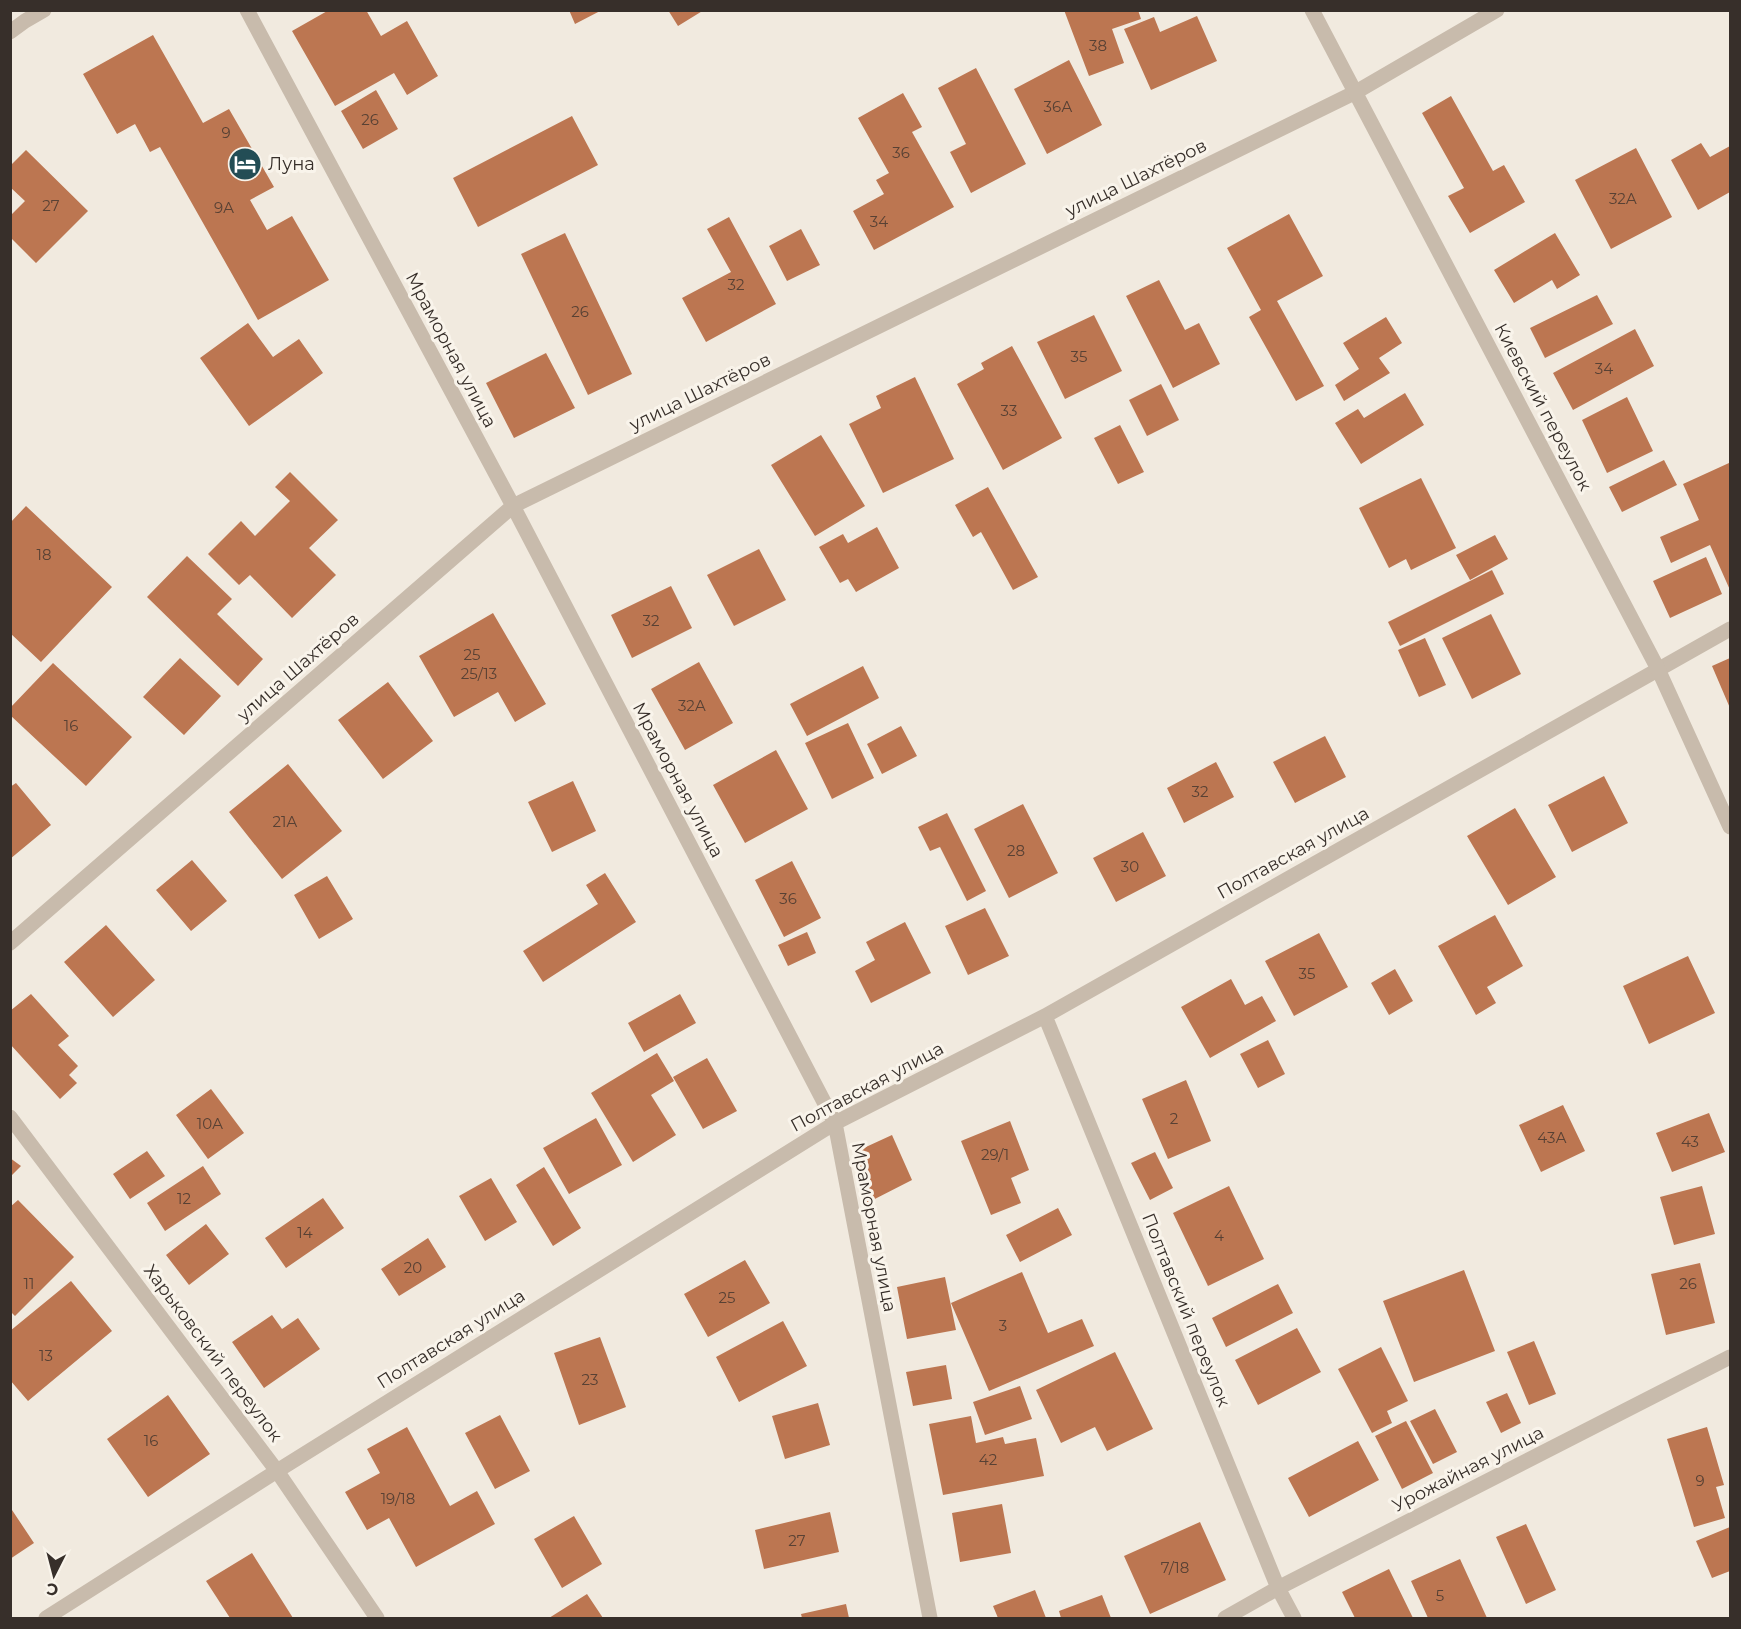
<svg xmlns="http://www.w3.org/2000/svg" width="1741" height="1629" font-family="Montserrat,sans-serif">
	<rect width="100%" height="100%" fill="#f1eadf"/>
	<path fill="#bc7651" d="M 329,10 L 366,10 L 381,36 L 407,21 L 438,76 L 407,95 L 394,73 L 335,106 L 292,31 Z
		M 569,10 L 602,10 L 575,24 Z
		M 668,10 L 704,10 L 678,26 Z
		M 1064,10 L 1138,10 L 1141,19 L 1112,29 L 1124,63 L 1089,76 Z
		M 1197,16 L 1217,61 L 1151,90 L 1124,29 L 1154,17 L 1160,32 Z
		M 153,35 L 203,123 L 229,109 L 274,187 L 250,200 L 267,230 L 292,216 L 329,280 L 258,320 L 160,147 L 150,152 L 135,124 L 117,134 L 83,74 Z
		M 1069,60 L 1102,125 L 1047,154 L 1014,89 Z
		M 976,68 L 1026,164 L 971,193 L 950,152 L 966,144 L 938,88 Z
		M 376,90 L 398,129 L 363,149 L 341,111 Z
		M 903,93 L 922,127 L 912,132 L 954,207 L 874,250 L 853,211 L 884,194 L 876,180 L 889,173 L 858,118 Z
		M 1451,96 L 1493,171 L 1504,165 L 1525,202 L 1470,233 L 1448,196 L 1464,188 L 1422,113 Z
		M 572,116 L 598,165 L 478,227 L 453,178 Z
		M 1701,143 L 1710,157 L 1730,146 L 1730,192 L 1698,210 L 1671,160 Z
		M 1636,148 L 1672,217 L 1611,249 L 1575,180 Z
		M 26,150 L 88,211 L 36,263 L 10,237 L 10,216 L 25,201 L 10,187 L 10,166 Z
		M 1289,214 L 1323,276 L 1277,301 L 1324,386 L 1296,401 L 1249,317 L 1261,310 L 1227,248 Z
		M 729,217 L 776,304 L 706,342 L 682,298 L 731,272 L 707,229 Z
		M 801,229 L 820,265 L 787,281 L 769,246 Z
		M 565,233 L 632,374 L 588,395 L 521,254 Z
		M 1555,233 L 1580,275 L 1557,289 L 1552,280 L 1514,303 L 1494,270 Z
		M 1159,280 L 1185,330 L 1199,323 L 1220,364 L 1173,388 L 1126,296 Z
		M 1597,295 L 1613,324 L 1545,358 L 1530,328 Z
		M 1094,315 L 1122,371 L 1065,399 L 1037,342 Z
		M 1386,317 L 1402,343 L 1379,358 L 1390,373 L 1344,401 L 1335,385 L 1359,369 L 1343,343 Z
		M 248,323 L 273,357 L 299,339 L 323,373 L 249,426 L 200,358 Z
		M 1635,329 L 1654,366 L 1573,410 L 1553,373 Z
		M 1012,346 L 1062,438 L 1003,470 L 957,384 L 984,369 L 981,363 Z
		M 546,353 L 575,408 L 514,438 L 486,383 Z
		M 915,377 L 954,459 L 883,493 L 849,424 L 881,408 L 876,396 Z
		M 1161,384 L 1179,420 L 1147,436 L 1129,400 Z
		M 1405,393 L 1424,425 L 1361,464 L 1335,423 L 1358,409 L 1364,418 Z
		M 1627,397 L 1653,451 L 1607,473 L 1582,420 Z
		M 1120,425 L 1144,472 L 1118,484 L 1094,438 Z
		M 821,435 L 865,506 L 815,536 L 771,465 Z
		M 1664,460 L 1677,485 L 1622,512 L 1609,487 Z
		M 1729,463 L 1730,467 L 1730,590 L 1710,545 L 1671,563 L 1660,537 L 1699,520 L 1683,484 Z
		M 290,472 L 338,520 L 309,548 L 336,575 L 292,618 L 250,575 L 239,585 L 208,554 L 241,521 L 255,536 L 290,501 L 275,487 Z
		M 1421,478 L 1456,548 L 1411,570 L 1406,559 L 1389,568 L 1359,508 Z
		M 988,487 L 1038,577 L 1013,590 L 981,532 L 973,537 L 955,505 Z
		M 26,506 L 112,587 L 41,662 L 10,633 L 10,523 Z
		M 877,527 L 899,568 L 856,592 L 848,579 L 840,583 L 819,547 L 843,534 L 848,543 Z
		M 1495,535 L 1508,559 L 1470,580 L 1456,555 Z
		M 759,549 L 786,600 L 734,626 L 707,575 Z
		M 187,556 L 232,599 L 217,614 L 263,659 L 238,686 L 147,597 Z
		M 1706,557 L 1722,594 L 1670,618 L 1653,581 Z
		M 1492,570 L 1504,594 L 1400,646 L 1388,622 Z
		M 671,586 L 692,628 L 632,658 L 611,615 Z
		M 493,613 L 546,704 L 515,722 L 498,692 L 454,717 L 419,656 Z
		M 1491,614 L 1521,674 L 1472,699 L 1442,638 Z
		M 1425,638 L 1446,685 L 1419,697 L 1398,650 Z
		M 180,658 L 221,696 L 184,735 L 143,697 Z
		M 1730,658 L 1730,708 L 1712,666 Z
		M 699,662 L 733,723 L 685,750 L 651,689 Z
		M 53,663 L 132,737 L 86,786 L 10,715 L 10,708 Z
		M 863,666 L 879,698 L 807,736 L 790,704 Z
		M 388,682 L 433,741 L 383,779 L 338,720 Z
		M 848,723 L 874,778 L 832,799 L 805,743 Z
		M 901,726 L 917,756 L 882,774 L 867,744 Z
		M 1325,736 L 1346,777 L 1295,803 L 1273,762 Z
		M 776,750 L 808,809 L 745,843 L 713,785 Z
		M 1216,762 L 1234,797 L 1184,823 L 1167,788 Z
		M 288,764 L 342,831 L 282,879 L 229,812 Z
		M 1604,776 L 1628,823 L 1572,852 L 1548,805 Z
		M 573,781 L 596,831 L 552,852 L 528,802 Z
		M 16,783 L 51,825 L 10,859 L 10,787 Z
		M 1023,804 L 1058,873 L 1009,898 L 974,829 Z
		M 1515,808 L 1556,877 L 1508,905 L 1467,836 Z
		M 947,813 L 986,891 L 967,901 L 940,847 L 930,851 L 918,827 Z
		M 1143,832 L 1166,876 L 1116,902 L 1093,858 Z
		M 192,860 L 227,901 L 191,931 L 156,890 Z
		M 792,861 L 821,918 L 784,937 L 755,880 Z
		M 605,873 L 636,922 L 543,982 L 523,951 L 598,904 L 586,885 Z
		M 327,876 L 353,919 L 319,939 L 294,895 Z
		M 985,908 L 1009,956 L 968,975 L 945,926 Z
		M 1495,915 L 1523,966 L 1487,987 L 1496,1003 L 1476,1015 L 1438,946 Z
		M 905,922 L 931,973 L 871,1003 L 855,971 L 875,960 L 866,942 Z
		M 106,925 L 155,980 L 113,1017 L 64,962 Z
		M 807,932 L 816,953 L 788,966 L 778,945 Z
		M 1319,933 L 1348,987 L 1294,1016 L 1265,961 Z
		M 1688,956 L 1715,1013 L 1649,1044 L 1623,986 Z
		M 1395,969 L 1413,1001 L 1389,1015 L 1371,983 Z
		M 1231,979 L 1245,1005 L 1262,996 L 1276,1021 L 1210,1058 L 1181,1007 Z
		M 31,994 L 69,1036 L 58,1045 L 78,1066 L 69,1075 L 77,1083 L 60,1099 L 10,1044 L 10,1011 Z
		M 680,994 L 696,1023 L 644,1052 L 628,1023 Z
		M 1268,1040 L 1285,1074 L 1258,1088 L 1240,1054 Z
		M 657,1053 L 674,1081 L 651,1095 L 676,1135 L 633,1162 L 591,1093 Z
		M 707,1058 L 737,1111 L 703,1129 L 673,1077 Z
		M 1186,1080 L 1211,1141 L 1168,1159 L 1142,1099 Z
		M 211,1089 L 244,1133 L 208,1159 L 176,1115 Z
		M 1563,1105 L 1585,1151 L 1541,1172 L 1519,1125 Z
		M 1709,1113 L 1725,1152 L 1672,1172 L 1656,1133 Z
		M 596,1118 L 622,1165 L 569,1194 L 543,1148 Z
		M 1010,1121 L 1029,1170 L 1011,1178 L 1021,1203 L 991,1215 L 961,1141 Z
		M 892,1135 L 912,1180 L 865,1204 L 855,1152 Z
		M 147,1151 L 165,1176 L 130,1199 L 113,1174 Z
		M 1155,1152 L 1173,1188 L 1150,1200 L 1131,1163 Z
		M 10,1158 L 21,1166 L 10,1177 Z
		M 203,1166 L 221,1194 L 165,1231 L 147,1203 Z
		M 544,1167 L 581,1228 L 553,1246 L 516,1185 Z
		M 491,1178 L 517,1222 L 485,1241 L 459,1196 Z
		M 1229,1186 L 1264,1259 L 1208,1286 L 1173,1213 Z
		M 1702,1186 L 1715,1234 L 1674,1245 L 1660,1197 Z
		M 323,1198 L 344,1228 L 286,1268 L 265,1238 Z
		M 18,1200 L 74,1257 L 15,1316 L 10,1311 L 10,1207 Z
		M 1058,1208 L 1072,1235 L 1020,1262 L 1006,1235 Z
		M 206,1224 L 229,1254 L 189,1285 L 166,1255 Z
		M 428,1238 L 446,1267 L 399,1296 L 381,1269 Z
		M 745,1260 L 770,1303 L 708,1337 L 684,1294 Z
		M 1700,1263 L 1715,1323 L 1666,1335 L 1651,1274 Z
		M 1464,1270 L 1495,1351 L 1414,1382 L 1383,1301 Z
		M 1022,1272 L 1048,1333 L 1082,1319 L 1094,1346 L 989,1391 L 951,1303 Z
		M 945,1277 L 956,1330 L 907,1339 L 897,1287 Z
		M 71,1281 L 112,1331 L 28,1401 L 10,1380 L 10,1331 Z
		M 1278,1284 L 1293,1313 L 1226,1347 L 1212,1318 Z
		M 272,1315 L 282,1329 L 298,1318 L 320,1349 L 264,1388 L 232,1342 Z
		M 783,1321 L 807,1366 L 739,1402 L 716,1357 Z
		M 1297,1328 L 1321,1372 L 1258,1405 L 1235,1360 Z
		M 600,1337 L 626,1407 L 579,1425 L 554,1353 Z
		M 1534,1341 L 1556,1394 L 1529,1405 L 1507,1352 Z
		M 1381,1347 L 1408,1401 L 1387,1411 L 1392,1423 L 1372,1433 L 1338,1369 Z
		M 1115,1352 L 1153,1429 L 1107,1451 L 1095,1427 L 1061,1443 L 1036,1390 Z
		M 946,1365 L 952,1399 L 913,1406 L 906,1372 Z
		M 1020,1386 L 1032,1419 L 985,1435 L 973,1402 Z
		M 1507,1393 L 1521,1423 L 1501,1433 L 1486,1402 Z
		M 168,1395 L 210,1454 L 148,1497 L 107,1439 Z
		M 818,1403 L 830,1445 L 785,1459 L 772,1416 Z
		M 1435,1409 L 1457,1452 L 1433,1464 L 1410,1421 Z
		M 500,1415 L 530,1471 L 495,1489 L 465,1433 Z
		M 971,1416 L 976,1443 L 1003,1437 L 1005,1444 L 1036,1438 L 1044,1476 L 943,1495 L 929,1424 Z
		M 1406,1421 L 1433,1473 L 1402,1489 L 1375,1436 Z
		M 407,1427 L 450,1506 L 477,1491 L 495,1524 L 416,1567 L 389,1518 L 367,1530 L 345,1492 L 380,1473 L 367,1449 Z
		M 1707,1427 L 1724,1485 L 1716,1487 L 1725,1518 L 1694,1527 L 1667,1439 Z
		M 1358,1441 L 1379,1480 L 1309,1517 L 1288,1478 Z
		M 1002,1504 L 1011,1553 L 960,1562 L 952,1513 Z
		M 10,1507 L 34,1543 L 10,1559 Z
		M 830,1512 L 839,1552 L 764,1569 L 755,1530 Z
		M 574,1516 L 602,1564 L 562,1588 L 534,1539 Z
		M 1200,1522 L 1226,1580 L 1150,1614 L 1124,1556 Z
		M 1526,1524 L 1556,1590 L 1526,1604 L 1496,1537 Z
		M 1730,1527 L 1730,1571 L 1712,1578 L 1696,1541 Z
		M 252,1553 L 293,1618 L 230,1618 L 206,1581 Z
		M 1460,1559 L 1487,1618 L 1428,1618 L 1411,1581 Z
		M 1389,1569 L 1413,1618 L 1355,1618 L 1342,1592 Z
		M 1035,1590 L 1046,1618 L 998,1618 L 993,1606 Z
		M 587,1594 L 603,1618 L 549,1618 Z
		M 1102,1595 L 1111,1618 L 1061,1618 L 1059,1611 Z
		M 846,1604 L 849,1618 L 802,1618 L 801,1614 Z"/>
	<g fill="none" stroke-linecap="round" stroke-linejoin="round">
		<path stroke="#c8bbac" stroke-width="15" d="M 247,10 L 513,506 L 835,1123 L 930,1618
			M 10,32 L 25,21 L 44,10
			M 10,943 L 513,506 L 1356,92 L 1497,10
			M 1045,1016 L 1278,1588 L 1294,1618
			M 10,1117 L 277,1471 L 377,1618
			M 46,1618 L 277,1471 L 835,1123 L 1045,1016 L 1730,629
			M 1225,1618 L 1278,1588 L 1730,1357"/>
		<path stroke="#c8bbac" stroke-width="15" d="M 1312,10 L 1658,669 L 1730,827"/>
	</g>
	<defs>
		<g id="hotel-disc" transform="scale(1.725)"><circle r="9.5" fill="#234d55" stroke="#f9f4eb"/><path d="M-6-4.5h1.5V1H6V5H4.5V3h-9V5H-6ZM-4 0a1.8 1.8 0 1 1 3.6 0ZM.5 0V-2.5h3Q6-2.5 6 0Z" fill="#fff"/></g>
	</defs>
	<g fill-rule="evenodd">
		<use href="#hotel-disc" x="245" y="164"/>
	</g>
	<g text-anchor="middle" stroke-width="6" stroke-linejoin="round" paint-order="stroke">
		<g font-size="15" fill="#584134">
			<text x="1098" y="51">38</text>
			<text x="1058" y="112">36А</text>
			<text x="370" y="125">26</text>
			<text x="226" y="138">9</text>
			<text x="901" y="158">36</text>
			<text x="1623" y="204">32А</text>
			<text x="51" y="211">27</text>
			<text x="224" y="213">9А</text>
			<text x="879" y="227">34</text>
			<text x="736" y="290">32</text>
			<text x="580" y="317">26</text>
			<text x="1079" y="362">35</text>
			<text x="1604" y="374">34</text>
			<text x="1009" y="416">33</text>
			<text x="44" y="560">18</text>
			<text x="651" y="626">32</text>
			<text x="472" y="660">25</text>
			<text x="479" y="679">25/13</text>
			<text x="692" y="711">32А</text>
			<text x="71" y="731">16</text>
			<text x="1200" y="797">32</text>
			<text x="285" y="827">21А</text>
			<text x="1016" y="856">28</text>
			<text x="1130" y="872">30</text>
			<text x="788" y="904">36</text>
			<text x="1307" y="979">35</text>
			<text x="1174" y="1124">2</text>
			<text x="210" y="1129">10А</text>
			<text x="1552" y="1143">43А</text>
			<text x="1690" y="1147">43</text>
			<text x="995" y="1160">29/1</text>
			<text x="184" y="1204">12</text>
			<text x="305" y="1238">14</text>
			<text x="1219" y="1241">4</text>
			<text x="413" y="1273">20</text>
			<text x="29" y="1289">11</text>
			<text x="1688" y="1289">26</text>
			<text x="727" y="1303">25</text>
			<text x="1003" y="1331">3</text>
			<text x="46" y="1361">13</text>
			<text x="590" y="1385">23</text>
			<text x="151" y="1446">16</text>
			<text x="988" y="1465">42</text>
			<text x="1700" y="1486">9</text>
			<text x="398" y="1504">19/18</text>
			<text x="797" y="1546">27</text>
			<text x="1175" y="1573">7/18</text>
			<text x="1440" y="1601">5</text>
		</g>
		<g font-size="18" fill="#372f2a" stroke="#f9f4eb" text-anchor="start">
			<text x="268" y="170">Луна</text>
		</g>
		<g font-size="18" fill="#372f2a" stroke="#f9f4eb">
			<text transform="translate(1136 178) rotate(-26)" y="6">улица Шахтёров</text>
			<text transform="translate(451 350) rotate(62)" y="6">Мраморная улица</text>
			<text transform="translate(700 392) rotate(-26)" y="6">улица Шахтёров</text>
			<text transform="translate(1543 407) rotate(62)" y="6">Киевский переулок</text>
			<text transform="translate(298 667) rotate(-41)" y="6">улица Шахтёров</text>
			<text transform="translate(678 780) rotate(62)" y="6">Мраморная улица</text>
			<text transform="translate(1293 853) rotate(-29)" y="6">Полтавская улица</text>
			<text transform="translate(867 1087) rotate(-28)" y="6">Полтавская улица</text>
			<text transform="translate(874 1227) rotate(79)" y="6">Мраморная улица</text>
			<text transform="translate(1186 1310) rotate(68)" y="6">Полтавский переулок</text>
			<text transform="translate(451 1339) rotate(-32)" y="6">Полтавская улица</text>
			<text transform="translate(213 1353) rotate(53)" y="6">Харьковский переулок</text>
			<text transform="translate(1468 1469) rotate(-27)" y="6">Урожайная улица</text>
		</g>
	</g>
	<rect width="1741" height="1629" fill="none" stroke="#372f2a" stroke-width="24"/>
	<g transform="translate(54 1575) rotate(186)" stroke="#f9f4eb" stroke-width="4.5" paint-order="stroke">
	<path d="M0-4.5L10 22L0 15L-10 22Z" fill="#372f2a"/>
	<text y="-9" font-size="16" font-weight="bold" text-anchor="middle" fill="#372f2a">С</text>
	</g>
</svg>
